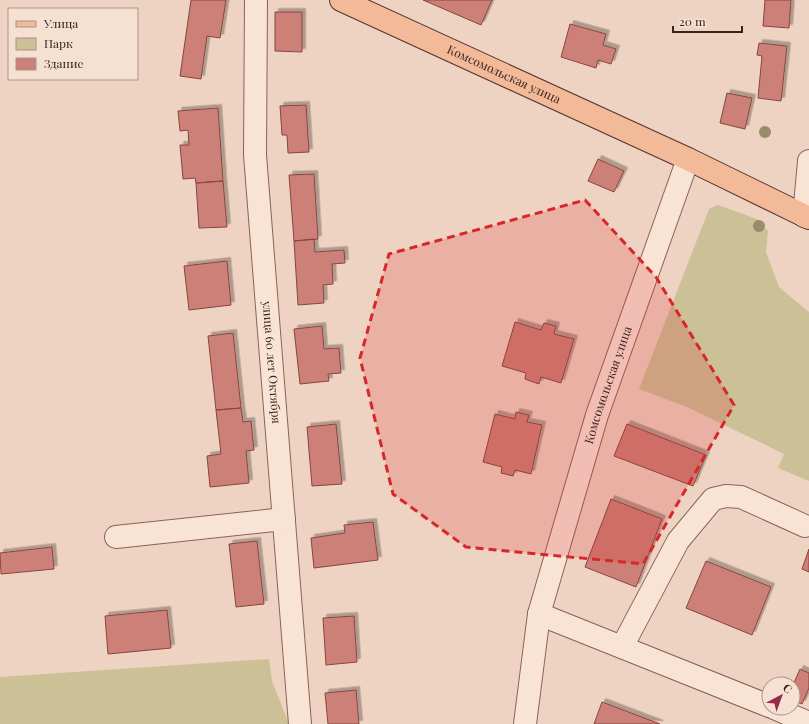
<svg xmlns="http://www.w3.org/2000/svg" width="809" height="724" font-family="'Playfair Display',serif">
	<defs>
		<filter id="shadow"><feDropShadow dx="3.5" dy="-3.5" stdDeviation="0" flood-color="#0004"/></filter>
	</defs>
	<rect width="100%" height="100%" fill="#eed3c2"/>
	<path fill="#ccc196" d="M 718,205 L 757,219 L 768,231 L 766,252 L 779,287 L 809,312 L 809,481 L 778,468 L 784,454 L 687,407 L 639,389 L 709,209 Z
		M 269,659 L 272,681 L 289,724 L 0,724 L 0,677 Z"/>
	<path fill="#cc8077" stroke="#87453f" filter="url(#shadow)" d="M 191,0 L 226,0 L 220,38 L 207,36 L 201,79 L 180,76 Z
		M 423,0 L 492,0 L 481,25 Z
		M 765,0 L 791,0 L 789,28 L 763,26 Z
		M 275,12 L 302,12 L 302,52 L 275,51 Z
		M 570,24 L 606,34 L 603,45 L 616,49 L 611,64 L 598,60 L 596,68 L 561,57 Z
		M 759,43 L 787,46 L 781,101 L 758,98 L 762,56 L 757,55 Z
		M 727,93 L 752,98 L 745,129 L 720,123 Z
		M 306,105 L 309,152 L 288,153 L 287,135 L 282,135 L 280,106 Z
		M 218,108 L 223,181 L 196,183 L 195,178 L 183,179 L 180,145 L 189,145 L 188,130 L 180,131 L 178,111 Z
		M 598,159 L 624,171 L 614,192 L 588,181 Z
		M 314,174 L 318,239 L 294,241 L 289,175 Z
		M 223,181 L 227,227 L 199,228 L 196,183 Z
		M 314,239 L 315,252 L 344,250 L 345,263 L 332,264 L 333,284 L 323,285 L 324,303 L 298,305 L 294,241 Z
		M 227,261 L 231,305 L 189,310 L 184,266 Z
		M 515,322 L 541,330 L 544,323 L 556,326 L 554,334 L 574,339 L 561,383 L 541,377 L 539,384 L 525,379 L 526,373 L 502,366 Z
		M 322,326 L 324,349 L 339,348 L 341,373 L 328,374 L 329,381 L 300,384 L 294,329 Z
		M 233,333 L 241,408 L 216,410 L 208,336 Z
		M 241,408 L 243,422 L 251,421 L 253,441 L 254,450 L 246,451 L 249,483 L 210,487 L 207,456 L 221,454 L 216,410 Z
		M 516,412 L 529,415 L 527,422 L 542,425 L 531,474 L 515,470 L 513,476 L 501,473 L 502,467 L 483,462 L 495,414 L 515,419 Z
		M 336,424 L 342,484 L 312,486 L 307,427 Z
		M 627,424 L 706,455 L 693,486 L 614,456 Z
		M 611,499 L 662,519 L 636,587 L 585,567 Z
		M 373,522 L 378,560 L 314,568 L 311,538 L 345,533 L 344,525 Z
		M 257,541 L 264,604 L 236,607 L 229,544 Z
		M 52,547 L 54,569 L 1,574 L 0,553 Z
		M 809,549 L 809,572 L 802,569 Z
		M 706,561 L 771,587 L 752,635 L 686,608 Z
		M 167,610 L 171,648 L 108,654 L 105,616 Z
		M 354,616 L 357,662 L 326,665 L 323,618 Z
		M 800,669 L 809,673 L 809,688 L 802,704 L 793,700 L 793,685 Z
		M 356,690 L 359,724 L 328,724 L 325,693 Z
		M 602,702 L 660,724 L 594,724 Z"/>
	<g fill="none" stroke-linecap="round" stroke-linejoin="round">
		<g stroke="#886359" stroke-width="24">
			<g id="minor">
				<path id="s1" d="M 256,0 L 255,155 L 300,724"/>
				<path d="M 804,216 L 809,161"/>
				<path d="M 116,537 L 284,519"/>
				<path d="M 539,614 L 769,706"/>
				<path d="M 622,647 L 678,541 L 713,499 L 726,496 L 741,497 L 805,526"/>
				<path d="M 774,708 L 809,723"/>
				<path id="s2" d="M 525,724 L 539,614 L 597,415 L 688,159"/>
			</g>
		</g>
		<g stroke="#55332d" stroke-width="24">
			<g id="major">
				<path id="s3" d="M 341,0 L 688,159 L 809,218"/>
			</g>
		</g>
		<use href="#minor" stroke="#f9e3d5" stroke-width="22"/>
		<use href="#major" stroke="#f2ba99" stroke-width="22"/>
	</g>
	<g fill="#998c6b">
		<circle cx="765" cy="132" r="6"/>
		<circle cx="759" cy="226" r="6"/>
	</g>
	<path fill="#d62828" fill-opacity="0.2" stroke="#d62828" stroke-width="3" stroke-dasharray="8 5" stroke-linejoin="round" d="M 585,200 L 656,277 L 734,405 L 643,564 L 466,547 L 393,494 L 360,358 L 389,254 Z"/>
	<g text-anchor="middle" stroke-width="3" stroke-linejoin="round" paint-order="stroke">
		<g font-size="12" fill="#37221d" stroke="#f5e0d1">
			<text dy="4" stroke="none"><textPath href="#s3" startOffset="179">Комсомольская улица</textPath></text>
			<text dy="4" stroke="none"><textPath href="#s1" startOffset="363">улица 60 лет Октября</textPath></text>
			<text dy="4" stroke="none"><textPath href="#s2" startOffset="350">Комсомольская улица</textPath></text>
		</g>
	</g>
	<rect x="8" y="8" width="130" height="72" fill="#f5e0d1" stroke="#a99489"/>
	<rect x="16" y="21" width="20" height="6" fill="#f2ba99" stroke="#a99489"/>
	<text x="44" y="28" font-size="12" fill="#37221d">Улица</text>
	<rect x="16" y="38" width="20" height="12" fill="#ccc196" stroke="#a99489"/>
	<text x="44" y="48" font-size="12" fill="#37221d">Парк</text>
	<rect x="16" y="58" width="20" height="12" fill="#cc8077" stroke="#a99489"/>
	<text x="44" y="68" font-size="12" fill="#37221d">Здание</text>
	<g transform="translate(781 696) rotate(41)"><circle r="19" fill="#f5e0d1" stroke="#a99489"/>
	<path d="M0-3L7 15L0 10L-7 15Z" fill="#97294c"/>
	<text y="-6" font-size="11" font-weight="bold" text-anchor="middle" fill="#37221d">С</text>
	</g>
	<path d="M673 26v6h69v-6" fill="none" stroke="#37221d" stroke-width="2"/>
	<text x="679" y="26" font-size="12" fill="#37221d" stroke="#f5e0d1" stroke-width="3" paint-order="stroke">20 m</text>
</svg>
